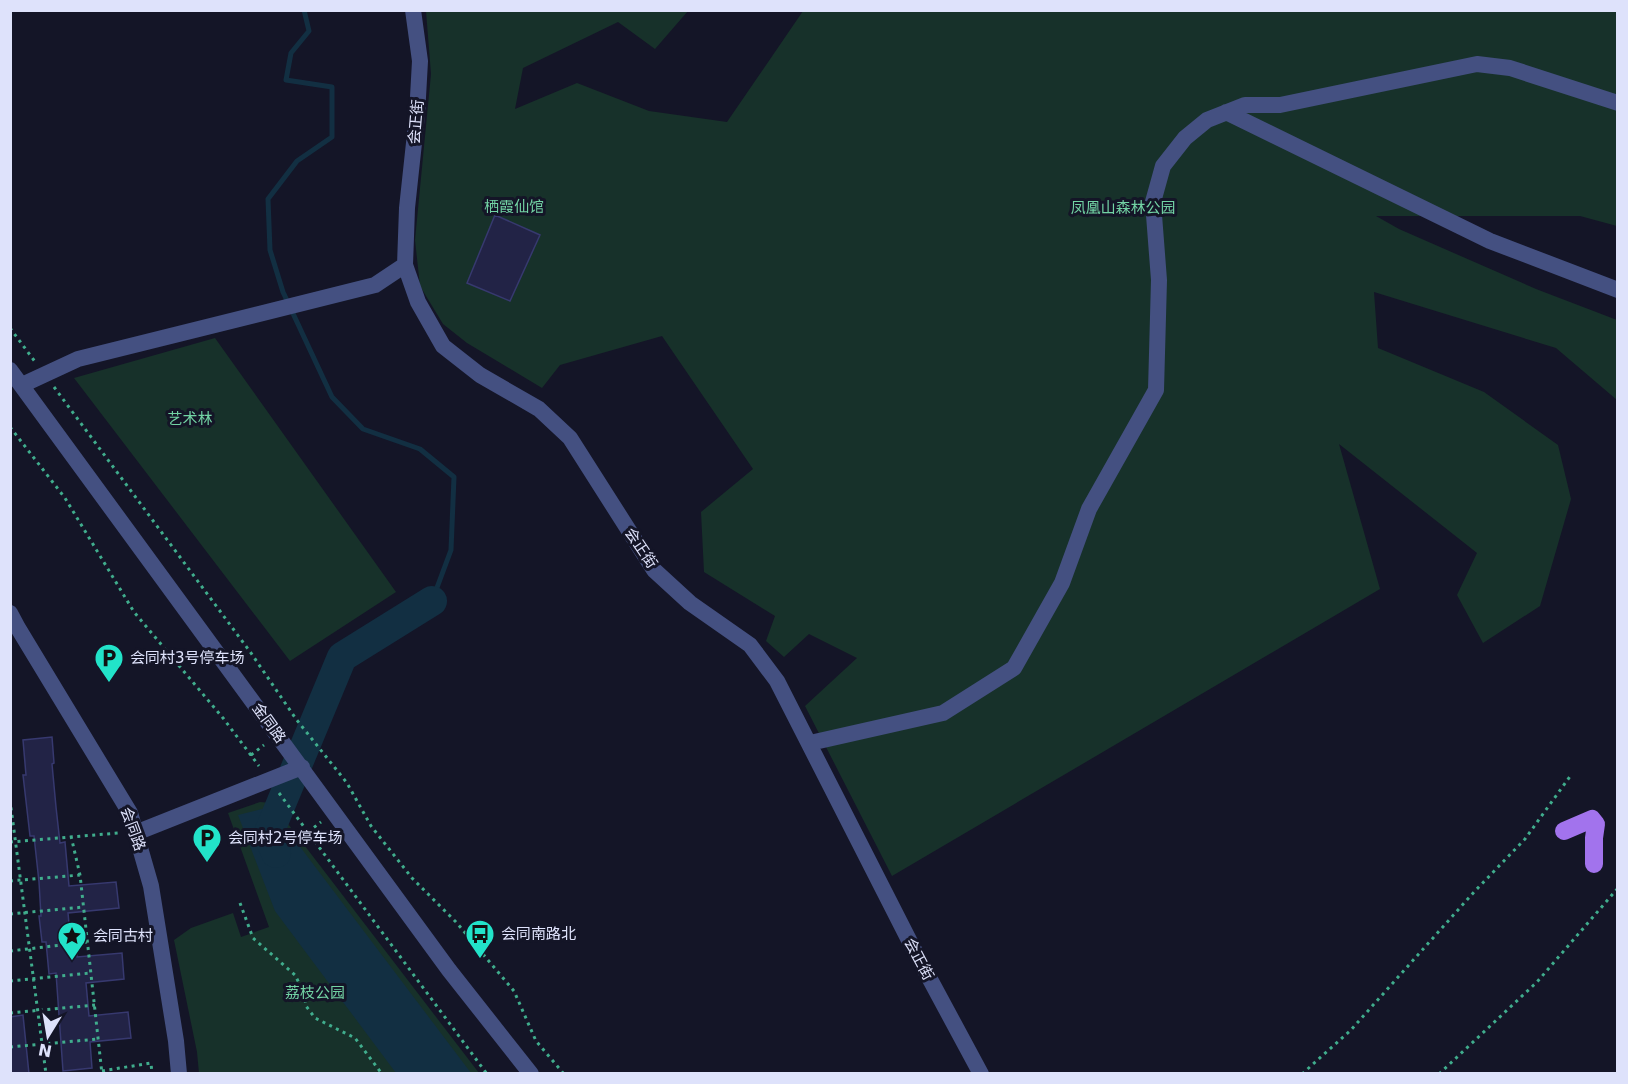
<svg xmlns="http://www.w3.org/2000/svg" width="1628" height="1084" font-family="'DejaVu Sans','Noto Sans SC',sans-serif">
	<rect width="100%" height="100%" fill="#141527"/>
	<path fill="#17312a" d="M 426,11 L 688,11 L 655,49 L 618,22 L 523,68 L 515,109 L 577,83 L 649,111 L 727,122 L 803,11 L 1617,11 L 1617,226 L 1580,216 L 1376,216 L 1399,229 L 1536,289 L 1617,320 L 1617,400 L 1556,348 L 1374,292 L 1378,348 L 1484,392 L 1558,445 L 1571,499 L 1540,606 L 1483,643 L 1457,595 L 1477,553 L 1339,444 L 1380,589 L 892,876 L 805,706 L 857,658 L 809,634 L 784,657 L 766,641 L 775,616 L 704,572 L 701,512 L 753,469 L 662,336 L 560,365 L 542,388 L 467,343 L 443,324 L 420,286 L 415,240 L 431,74 Z
		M 215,338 L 396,592 L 290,661 L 74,378 Z
		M 260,802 L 272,803 L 479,1073 L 199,1073 L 197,1052 L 174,940 L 191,928 L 233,913 L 241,937 L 269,927 L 228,813 Z"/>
	<path fill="#122f42" d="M 270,807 L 471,1073 L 396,1073 L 275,911 L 238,815 Z"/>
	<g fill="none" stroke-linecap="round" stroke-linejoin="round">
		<path stroke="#122f42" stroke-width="5" d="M 304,10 L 309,31 L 291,53 L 286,80 L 332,87 L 332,137 L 297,161 L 268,199 L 270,250 L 283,292 L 332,397 L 363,429 L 420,449 L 454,477 L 451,550 L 432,601"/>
		<path stroke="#122f42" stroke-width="30" d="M 276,853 L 268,835 L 342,657 L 432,601"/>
	</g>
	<path fill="#222346" stroke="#37396f" stroke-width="1.5" d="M 495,215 L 540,235 L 510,301 L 467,283 Z
		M 52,737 L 54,763 L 52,764 L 56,807 L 60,843 L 65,842 L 69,886 L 116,882 L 119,908 L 68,913 L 71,945 L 76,945 L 77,957 L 122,953 L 124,979 L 86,983 L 89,1016 L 128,1012 L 131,1038 L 90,1042 L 92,1068 L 63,1071 L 56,973 L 49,974 L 46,942 L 42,942 L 39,916 L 41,916 L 39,882 L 34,836 L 30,836 L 23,775 L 26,775 L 23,740 Z
		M 23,1015 L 29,1074 L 10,1074 L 10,1017 Z"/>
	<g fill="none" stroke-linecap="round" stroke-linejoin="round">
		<path stroke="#40ad8d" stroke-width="3" stroke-dasharray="3 4.5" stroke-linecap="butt" d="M 10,328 L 36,363
			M 54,387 L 251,653 L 296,719 L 347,783 L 371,826 L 412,878 L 456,922 L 514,991 L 536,1041 L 564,1074
			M 10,427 L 65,498 L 134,612 L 223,718 L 259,766
			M 251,755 L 264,745
			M 279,793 L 487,1074
			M 10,800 L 46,1074
			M 308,832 L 321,822
			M 71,836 L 80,875 L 102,1074
			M 10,842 L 119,833
			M 10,881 L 80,875
			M 240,903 L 253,938 L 295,975 L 304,993 L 306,1006 L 315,1018 L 355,1038 L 382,1074
			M 10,914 L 84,907
			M 10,951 L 87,942
			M 10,981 L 91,973
			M 10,1013 L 95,1005
			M 10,1047 L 98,1039
			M 102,1071 L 151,1063 L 152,1074
			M 1302,1074 L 1350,1031 L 1474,892 L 1525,839 L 1571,775
			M 1439,1074 L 1537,982 L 1618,888"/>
		<path stroke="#445081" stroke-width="16" d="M 413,10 L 420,61 L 417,115 L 407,208 L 405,265 L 418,302 L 443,346 L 480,375 L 539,409 L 570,438 L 654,570 L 690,603 L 750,645 L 777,681 L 911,944 L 981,1074
			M 1226,112 L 1490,241 L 1618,290
			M 10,370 L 449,970 L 531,1074
			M 22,385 L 78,359 L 375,285 L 405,265
			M 10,613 L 18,628 L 130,813 L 151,886 L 176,1041 L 179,1074
			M 810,743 L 943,713 L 1014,668 L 1062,583 L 1089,509 L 1156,390 L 1159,280 L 1153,202 L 1163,166 L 1185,138 L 1207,120 L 1245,105 L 1280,105 L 1477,64 L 1510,68 L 1618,103
			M 143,830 L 302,767"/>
		<path stroke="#a273ed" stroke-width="18" d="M 1564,831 L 1592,819 L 1596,824 L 1594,838 L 1594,864"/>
	</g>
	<defs>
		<g id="parking-pin" transform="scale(1.5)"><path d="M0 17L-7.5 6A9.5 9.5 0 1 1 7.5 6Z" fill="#22e3c9" stroke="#141527"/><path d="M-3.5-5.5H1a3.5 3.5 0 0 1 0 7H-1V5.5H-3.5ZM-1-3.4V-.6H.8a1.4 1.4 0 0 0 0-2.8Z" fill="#111"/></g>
		<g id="bus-pin" transform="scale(1.5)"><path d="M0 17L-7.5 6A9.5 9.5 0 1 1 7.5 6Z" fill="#22e3c9" stroke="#141527"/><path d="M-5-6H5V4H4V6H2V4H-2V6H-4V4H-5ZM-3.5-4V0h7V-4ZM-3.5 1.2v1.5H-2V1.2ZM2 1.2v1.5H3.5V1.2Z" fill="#111"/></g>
		<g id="sight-pin" transform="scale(1.5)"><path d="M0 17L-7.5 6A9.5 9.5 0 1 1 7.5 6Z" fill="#22e3c9" stroke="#141527"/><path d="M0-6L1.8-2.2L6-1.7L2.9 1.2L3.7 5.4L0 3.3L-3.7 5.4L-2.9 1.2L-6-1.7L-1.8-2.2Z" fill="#111"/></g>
	</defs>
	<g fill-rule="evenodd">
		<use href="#parking-pin" x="109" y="658"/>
		<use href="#parking-pin" x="207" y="838"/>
		<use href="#bus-pin" x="480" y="934"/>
		<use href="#sight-pin" x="72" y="936"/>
	</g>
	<g text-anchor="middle" stroke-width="6" stroke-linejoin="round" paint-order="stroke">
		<g font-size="15" fill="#dee2fb" stroke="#141527">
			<text transform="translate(416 122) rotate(-85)" y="5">会正街</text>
			<text transform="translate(641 548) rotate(56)" y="5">会正街</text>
			<text transform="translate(269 723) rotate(54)" y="5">金同路</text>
			<text transform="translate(133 829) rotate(70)" y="5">会同路</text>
			<text transform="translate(919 959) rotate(62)" y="5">会正街</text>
		</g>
		<g font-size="15" fill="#72d3a4" stroke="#141527">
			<text x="514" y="212">栖霞仙馆</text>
			<text x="1123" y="213">凤凰山森林公园</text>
			<text x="190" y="424">艺术林</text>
			<text x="315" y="998">荔枝公园</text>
		</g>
		<g font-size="15" fill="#dee2fb" stroke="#141527" text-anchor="start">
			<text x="130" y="663">会同村3号停车场</text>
			<text x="228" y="843">会同村2号停车场</text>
			<text x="501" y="939">会同南路北</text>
			<text x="93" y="941">会同古村</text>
		</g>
	</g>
	<rect width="1628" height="1084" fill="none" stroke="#dee2fb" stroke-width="24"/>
	<g transform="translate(48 1036) rotate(191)" stroke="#141527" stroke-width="4.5" paint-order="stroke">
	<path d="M0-4.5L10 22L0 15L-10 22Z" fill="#dee2fb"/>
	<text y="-9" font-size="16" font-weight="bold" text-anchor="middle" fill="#dee2fb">N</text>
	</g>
</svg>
